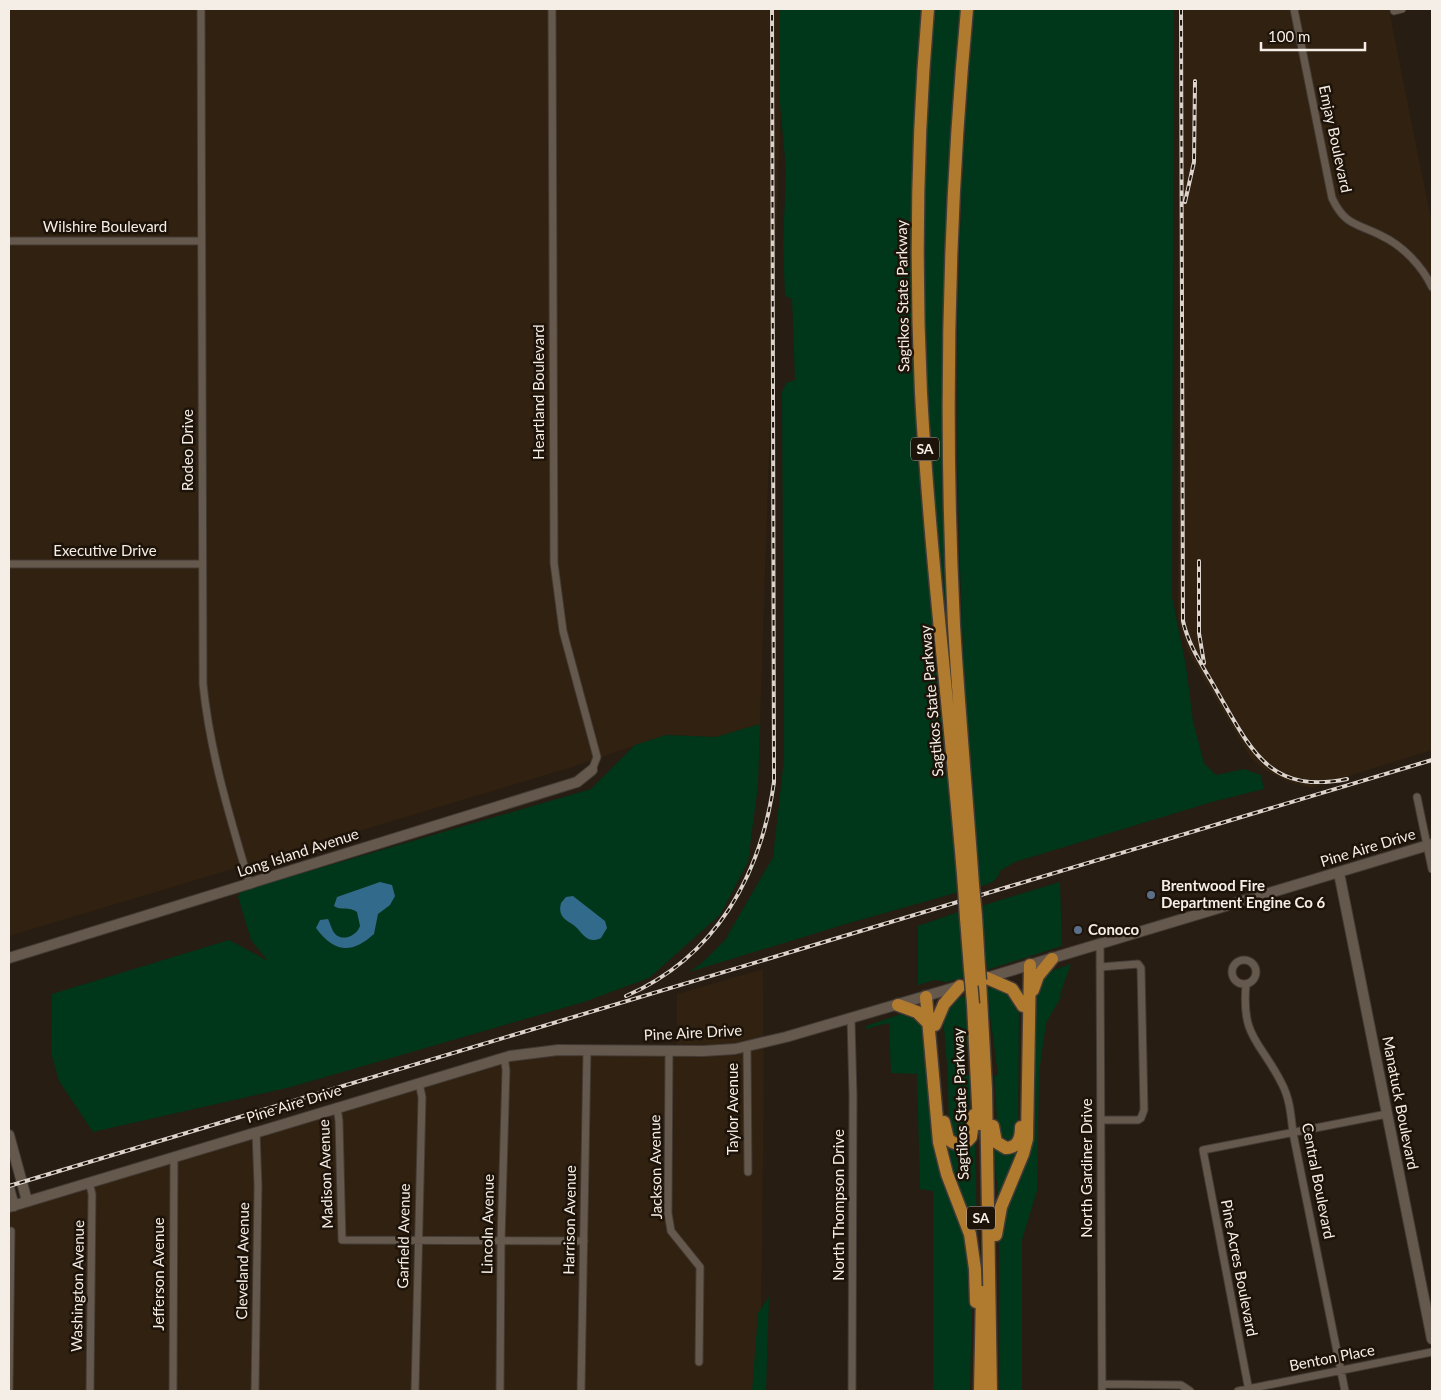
<svg xmlns="http://www.w3.org/2000/svg" width="1441" height="1400" font-family="Lato,sans-serif">
	<rect width="100%" height="100%" fill="#271d12"/>
	<path fill="#302111" d="M 9,9 L 784,9 L 760,724 L 716,737 L 666,735 L 569,768 L 9,936 Z
		M 1179,9 L 1389,9 L 1432,224 L 1432,750 L 1311,788 L 1286,781 L 1265,770 L 1250,757 L 1187,650 L 1178,618 Z
		M 763,969 L 764,1090 L 760,1391 L 9,1391 L 9,1207 L 546,1045 L 677,1046 L 677,994 Z"/>
	<path fill="#00361a" d="M 780,9 L 922,9 L 916,84 L 913,210 L 959,892 L 846,924 L 689,972 L 702,963 L 725,940 L 773,857 L 784,759 L 782,392 L 786,383 L 795,380 L 792,299 L 785,296 L 783,245 L 786,170 L 779,93 Z
		M 933,9 L 961,9 L 949,644 L 945,644 C 930,468 918,291 924,114 C 926,79 930,44 933,9 Z
		M 974,9 L 1174,9 L 1172,597 L 1186,666 L 1193,721 L 1204,763 L 1216,775 L 1244,769 L 1261,775 L 1264,789 L 1212,802 L 1015,862 L 1000,871 C 998,882 989,883 980,887 C 977,835 970,784 967,732 C 954,491 952,249 974,9 Z
		M 760,724 L 758,785 L 748,862 L 720,915 L 649,978 L 584,1002 L 291,1087 L 93,1132 L 59,1081 L 51,1053 L 52,994 L 229,940 L 268,961 L 251,940 L 238,897 L 241,891 L 591,789 L 635,745 L 666,735 L 716,737 Z
		M 1060,882 L 1062,946 L 987,970 L 981,906 Z
		M 961,911 L 965,977 L 947,982 L 935,980 L 918,985 L 918,926 Z
		M 1071,964 L 1059,997 L 1064,992 L 1046,1023 L 1039,1073 L 1037,1191 L 1022,1240 L 1022,1391 L 999,1391 L 999,1242 L 1003,1220 L 1005,1220 L 1006,1204 L 1034,1140 L 1036,1076 L 1032,1063 L 1037,987 L 1051,971 Z
		M 991,988 L 1004,989 L 1019,1006 L 1018,1135 L 1011,1145 L 998,1135 L 994,1076 L 998,1075 L 987,993 L 967,1000 L 968,1014 L 965,1074 L 969,1075 L 971,1129 L 960,1142 L 949,1132 L 948,1077 L 943,1017 L 959,998 Z
		M 904,1013 L 912,1015 L 925,1027 L 930,1070 L 973,1269 L 970,1391 L 933,1391 L 933,1191 L 920,1189 L 917,1074 L 891,1073 L 889,1023 L 865,1029 L 866,1026 Z
		M 944,1140 L 975,1140 L 977,1242 L 946,1162 Z
		M 1022,1142 L 999,1204 L 993,1145 Z
		M 769,1297 L 766,1391 L 752,1391 L 758,1313 Z"/>
	<path fill="#316a8a" d="M 380,882 L 392,885 L 395,896 L 390,905 L 378,914 L 374,934 C 351,955 334,952 316,928 L 320,920 L 328,919 C 330,923 331,927 333,931 C 340,943 356,937 360,926 L 357,912 C 349,906 341,911 334,906 L 337,897 Z
		M 573,896 L 605,921 L 607,928 L 601,938 C 589,944 584,936 577,928 C 568,920 557,919 561,903 L 566,897 Z"/>
	<g fill="none" stroke-linecap="round" stroke-linejoin="round">
		<g stroke="#423a34" stroke-width="9">
			<path id="street" d="M 201,9 L 203,684 C 210,753 230,818 250,885
				M 552,9 L 554,563 L 563,631 L 597,757 L 592,770
				M 1294,9 L 1332,198 C 1345,226 1357,223 1382,236 C 1403,246 1422,266 1432,287
				M 1394,11 L 1402,9
				M 9,241 L 201,241
				M 9,564 L 202,564
				M 1417,797 L 1432,869
				M 1100,945 L 1102,1391
				M1232 972a12 12 0 1 1 24 0a12 12 0 1 1-24 0Z
				M 1100,967 L 1138,964 L 1141,968 L 1144,1110 L 1141,1118 L 1138,1120 L 1101,1120
				M 1246,984 C 1241,1039 1261,1041 1282,1084 C 1290,1099 1291,1116 1293,1133 L 1345,1391
				M 851,1019 L 853,1096 L 852,1391
				M 747,1047 L 748,1172
				M 669,1051 L 668,1213 L 671,1231 L 700,1267 L 699,1362
				M 337,1107 L 339,1121 L 342,1240 L 584,1241
				M 89,1182 L 92,1194 L 90,1391
				M 1102,1384 L 1181,1385 L 1190,1391
				M 9,1391 L 11,1231
				M 173,1391 L 174,1157
				M 255,1391 L 258,1186 L 256,1132
				M 415,1391 L 422,1097 L 419,1083
				M 500,1391 L 501,1241 L 506,1070 L 504,1057
				M 581,1391 L 587,1050
				M 1238,1391 L 1432,1352
				M 1249,1391 L 1203,1150 L 1387,1114"/>
		</g>
		<g stroke="#423a34" stroke-width="12">
			<path id="secondary" d="M 1339,873 L 1432,1339
				M 9,958 L 577,782 L 592,770
				M 983,979 L 1432,844
				M 9,1135 L 27,1201
				M 9,1188 L 14,1206
				M 9,1207 L 510,1056 L 558,1050 L 703,1051 L 735,1049 L 786,1037 L 960,986"/>
		</g>
		<g stroke="#423a34" stroke-width="15">
			<path id="highway" d="M 928,9 C 917,137 915,265 921,393 C 930,558 951,723 964,887
				M 967,9 C 948,213 944,420 954,625 C 959,712 967,798 973,885
				M 976,916 L 979,967
				M 966,918 L 970,969
				M 987,978 L 1012,989 L 1023,1006
				M 980,980 L 986,1089 L 991,1391
				M 1033,990 L 1038,976 L 1052,959
				M 926,997 L 939,1142 L 947,1174 L 970,1234 L 975,1269 L 976,1302
				M 973,1004 L 979,1124
				M 898,1005 L 917,1012 L 928,1023
				M 935,1025 L 944,1004 L 960,986
				M 944,1122 L 948,1139 C 956,1146 964,1146 971,1137 L 974,1115
				M 993,1126 L 996,1142 L 1006,1148 C 1018,1147 1021,1139 1021,1127
				M 996,1235 L 1001,1207 L 1023,1154 L 1027,1139 L 1030,965
				M 980,1391 L 982,1292"/>
		</g>
		<use href="#street" stroke="#65594d" stroke-width="7"/>
		<use href="#secondary" stroke="#65594d" stroke-width="10"/>
		<use href="#highway" stroke="#b07a2f" stroke-width="12"/>
		<g stroke="#dbd3cc" stroke-width="4">
			<path id="rail" d="M 1181,9 L 1183,621 C 1189,648 1205,669 1218,693 C 1251,750 1270,795 1347,779
				M 1185,202 L 1194,162 L 1195,81
				M 1199,561 L 1199,633 L 1204,663
				M 626,996 C 716,957 761,875 774,782 L 772,9
				M 9,1186 L 1432,760"/>
		</g>
		<use href="#rail" stroke="#1d1309" stroke-width="2" stroke-dasharray="5.5" stroke-linecap="butt"/>
		<g stroke="#423a34" stroke-width="15" stroke-linecap="butt">
			<path id="highway-bridge" d="M 973,885 L 976,916
				M 964,887 L 966,918
				M 979,967 L 980,980
				M 970,969 L 973,1004"/>
		</g>
		<use href="#highway-bridge" stroke="#b07a2f" stroke-width="12"/>
	</g>
	<g fill="#5c6f8a" stroke="#1d1309" stroke-width="2">
		<circle cx="1151" cy="895" r="5"/>
		<circle cx="1078" cy="930" r="5"/>
	</g>
	<g text-anchor="middle" stroke-width="5" stroke-linejoin="round" paint-order="stroke">
		<g fill="#1d1309" stroke="#b4aca4" stroke-width="1">
			<rect x="911" y="437.5" width="28" height="23" rx="4"/>
			<rect x="967" y="1206.5" width="28" height="23" rx="4"/>
		</g>
		<g font-size="14" font-weight="bold" fill="#f5eee7">
			<text x="925" y="454">SA</text>
			<text x="981" y="1223">SA</text>
		</g>
		<g font-size="15" fill="#f5eee7" stroke="#1d1309">
			<text transform="translate(1335 139) rotate(78)" y="5">Emjay Boulevard</text>
			<text x="105" y="232">Wilshire Boulevard</text>
			<text transform="translate(903 296) rotate(-91)" y="5">Sagtikos State Parkway</text>
			<text transform="translate(539 392) rotate(-90)" y="5">Heartland Boulevard</text>
			<text transform="translate(188 450) rotate(-90)" y="5">Rodeo Drive</text>
			<text x="105" y="556">Executive Drive</text>
			<text transform="translate(932 701) rotate(-95)" y="5">Sagtikos State Parkway</text>
			<text transform="translate(1368 848) rotate(-17)" y="5">Pine Aire Drive</text>
			<text transform="translate(298 853) rotate(-18)" y="5">Long Island Avenue</text>
			<text transform="translate(693 1033) rotate(-3)" y="5">Pine Aire Drive</text>
			<text transform="translate(1400 1103) rotate(79)" y="5">Manatuck Boulevard</text>
			<text transform="translate(294 1104) rotate(-17)" y="5">Pine Aire Drive</text>
			<text transform="translate(961 1104) rotate(-92)" y="5">Sagtikos State Parkway</text>
			<text transform="translate(733 1109) rotate(-90)" y="5">Taylor Avenue</text>
			<text transform="translate(656 1167) rotate(-91)" y="5">Jackson Avenue</text>
			<text transform="translate(1087 1168) rotate(-90)" y="5">North Gardiner Drive</text>
			<text transform="translate(326 1174) rotate(-92)" y="5">Madison Avenue</text>
			<text transform="translate(1318 1181) rotate(79)" y="5">Central Boulevard</text>
			<text transform="translate(839 1205) rotate(-90)" y="5">North Thompson Drive</text>
			<text transform="translate(570 1220) rotate(-89)" y="5">Harrison Avenue</text>
			<text transform="translate(488 1224) rotate(-89)" y="5">Lincoln Avenue</text>
			<text transform="translate(404 1236) rotate(-89)" y="5">Garfield Avenue</text>
			<text transform="translate(243 1261) rotate(-89)" y="5">Cleveland Avenue</text>
			<text transform="translate(1239 1268) rotate(79)" y="5">Pine Acres Boulevard</text>
			<text transform="translate(159 1274) rotate(-90)" y="5">Jefferson Avenue</text>
			<text transform="translate(78 1286) rotate(-89)" y="5">Washington Avenue</text>
			<text transform="translate(1332 1358) rotate(-11)" y="5">Benton Place</text>
		</g>
		<g font-size="15" font-weight="bold" fill="#f5eee7" stroke="#1d1309" text-anchor="start">
			<text x="1161" y="891">Brentwood Fire<tspan x="1161" dy="17">Department Engine Co 6</tspan></text>
			<text x="1088" y="935">Conoco</text>
		</g>
	</g>
	<rect width="1441" height="1400" fill="none" stroke="#f5eee7" stroke-width="20"/>
	<path d="M1261 42v8h104v-8" fill="none" stroke="#f5eee7" stroke-width="2.5"/>
	<text x="1268" y="42" font-size="15" fill="#f5eee7" stroke="#1d1309" stroke-width="4" paint-order="stroke">100 m</text>
</svg>
